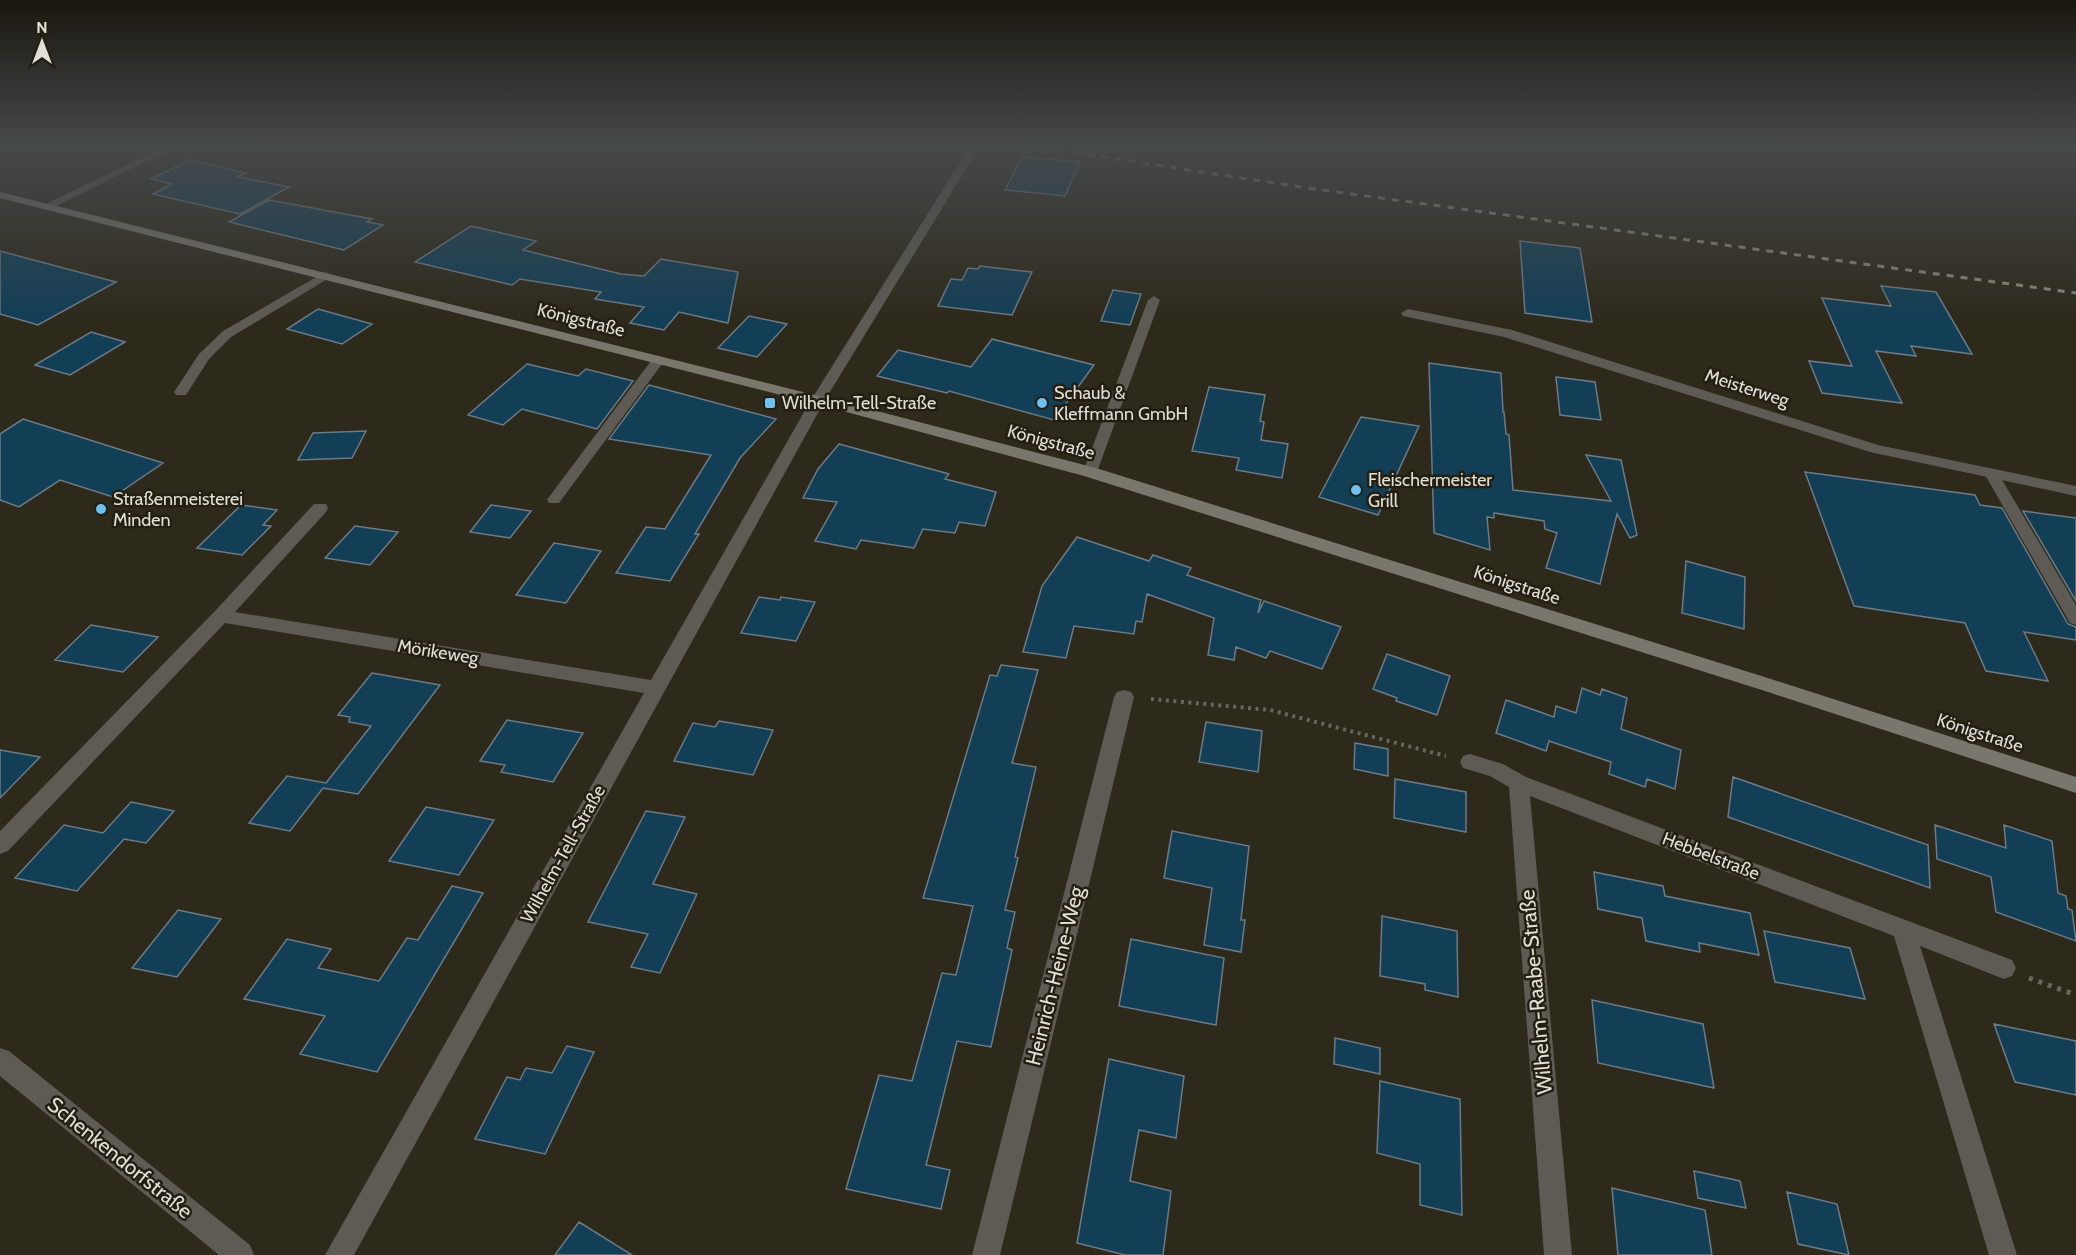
<svg xmlns="http://www.w3.org/2000/svg" width="2076" height="1255" font-family="Cabin,sans-serif">
	<rect width="100%" height="100%" fill="#2d291b"/>
	<path fill="#123e56" stroke="#6c7b85" stroke-width="1.5" d="M 1022,157 L 1080,162 L 1065,196 L 1005,190 Z
		M 190,160 L 246,173 L 238,177 L 289,187 L 240,214 L 153,194 L 172,184 L 151,179 Z
		M 269,200 L 372,219 L 367,222 L 383,225 L 344,250 L 229,222 Z
		M 471,226 L 536,241 L 523,250 L 621,274 L 644,276 L 661,259 L 738,272 L 728,323 L 679,312 L 664,330 L 630,323 L 644,307 L 595,299 L 601,292 L 520,279 L 512,285 L 415,262 Z
		M 1520,241 L 1580,248 L 1592,322 L 1525,313 Z
		M 0,251 L 116,282 L 38,325 L 0,314 Z
		M 980,266 L 1032,272 L 1012,315 L 938,306 L 951,279 L 962,280 L 968,268 L 978,269 Z
		M 1881,286 L 1936,292 L 1972,354 L 1911,346 L 1916,356 L 1876,351 L 1902,403 L 1822,393 L 1809,361 L 1852,366 L 1822,298 L 1891,306 Z
		M 1113,290 L 1141,294 L 1130,325 L 1101,321 Z
		M 318,309 L 372,324 L 342,344 L 287,329 Z
		M 749,316 L 787,324 L 757,357 L 718,348 Z
		M 91,332 L 125,342 L 70,375 L 35,365 Z
		M 992,339 L 1094,365 L 1054,420 L 949,391 L 947,393 L 877,376 L 898,350 L 971,367 Z
		M 1429,363 L 1501,373 L 1503,412 L 1504,412 L 1506,434 L 1509,435 L 1513,490 L 1611,501 L 1586,455 L 1621,460 L 1637,535 L 1630,538 L 1617,514 L 1600,584 L 1546,568 L 1557,533 L 1545,529 L 1544,521 L 1494,513 L 1494,518 L 1487,517 L 1490,550 L 1434,533 Z
		M 527,364 L 578,376 L 586,369 L 633,381 L 597,429 L 522,409 L 503,425 L 468,415 Z
		M 1556,377 L 1595,382 L 1601,420 L 1560,415 Z
		M 649,385 L 776,419 L 740,458 L 695,534 L 699,534 L 670,581 L 616,573 L 646,527 L 665,529 L 711,455 L 609,439 Z
		M 1209,387 L 1265,395 L 1260,421 L 1264,422 L 1261,440 L 1288,444 L 1282,478 L 1236,470 L 1239,458 L 1192,451 Z
		M 1361,417 L 1419,426 L 1378,515 L 1319,497 Z
		M 23,419 L 163,463 L 113,497 L 60,480 L 19,507 L 0,500 L 0,434 Z
		M 366,431 L 352,458 L 298,460 L 313,433 Z
		M 839,444 L 949,474 L 945,479 L 996,492 L 985,526 L 959,522 L 955,533 L 923,529 L 914,548 L 861,540 L 856,549 L 815,541 L 837,502 L 803,498 L 818,469 Z
		M 1805,472 L 1975,495 L 1980,505 L 2002,508 L 2068,624 L 2076,627 L 2076,640 L 2024,632 L 2048,681 L 1986,671 L 1965,623 L 1854,606 Z
		M 241,505 L 277,510 L 263,525 L 271,526 L 242,555 L 197,548 Z
		M 491,505 L 531,511 L 510,538 L 470,532 Z
		M 2023,511 L 2076,518 L 2076,601 Z
		M 355,526 L 398,532 L 370,565 L 325,558 Z
		M 1077,537 L 1149,561 L 1153,555 L 1191,568 L 1187,575 L 1261,600 L 1258,613 L 1264,601 L 1341,627 L 1322,669 L 1270,651 L 1266,658 L 1236,647 L 1234,660 L 1208,655 L 1214,618 L 1147,594 L 1142,622 L 1136,621 L 1134,634 L 1074,626 L 1066,658 L 1023,652 L 1042,586 Z
		M 554,543 L 601,551 L 566,603 L 516,595 Z
		M 1686,561 L 1745,577 L 1744,629 L 1682,613 Z
		M 759,597 L 780,600 L 781,597 L 815,602 L 796,641 L 741,633 Z
		M 91,625 L 125,631 L 158,637 L 123,672 L 55,660 Z
		M 1387,654 L 1450,676 L 1437,715 L 1396,701 L 1397,698 L 1373,689 Z
		M 1001,665 L 1038,670 L 1012,763 L 1036,767 L 1015,857 L 1018,858 L 1005,910 L 1015,912 L 1007,948 L 1012,950 L 991,1047 L 957,1041 L 926,1165 L 950,1170 L 941,1209 L 846,1189 L 879,1075 L 912,1081 L 942,973 L 956,975 L 973,906 L 923,898 L 990,675 L 997,676 Z
		M 372,673 L 440,685 L 358,794 L 323,788 L 290,831 L 249,823 L 287,776 L 326,783 L 371,726 L 349,722 L 350,717 L 338,715 Z
		M 1582,688 L 1600,695 L 1602,689 L 1627,698 L 1621,729 L 1681,750 L 1675,789 L 1647,779 L 1645,787 L 1609,774 L 1611,762 L 1549,741 L 1546,751 L 1496,733 L 1506,700 L 1554,717 L 1556,706 L 1576,713 Z
		M 507,720 L 583,733 L 553,782 L 501,772 L 505,765 L 480,761 Z
		M 719,721 L 773,730 L 753,775 L 674,761 L 693,723 L 715,727 Z
		M 1206,722 L 1262,731 L 1258,772 L 1199,762 Z
		M 1355,743 L 1388,749 L 1388,776 L 1354,769 Z
		M 0,750 L 40,757 L 0,798 Z
		M 1733,777 L 1928,845 L 1930,888 L 1728,817 Z
		M 1395,779 L 1466,792 L 1466,832 L 1394,818 Z
		M 131,802 L 174,811 L 146,843 L 124,839 L 77,891 L 15,878 L 64,825 L 103,833 Z
		M 426,807 L 494,820 L 459,875 L 389,861 Z
		M 646,811 L 685,817 L 653,884 L 697,894 L 660,973 L 631,967 L 648,934 L 588,922 Z
		M 1935,825 L 2006,848 L 2004,825 L 2052,841 L 2058,893 L 2066,896 L 2068,909 L 2072,910 L 2076,941 L 1996,912 L 1991,877 L 1937,859 Z
		M 1172,831 L 1249,846 L 1241,920 L 1245,920 L 1241,952 L 1204,945 L 1212,888 L 1164,878 Z
		M 1594,872 L 1663,886 L 1665,896 L 1750,913 L 1759,955 L 1699,943 L 1700,952 L 1646,941 L 1642,918 L 1598,909 Z
		M 452,886 L 483,893 L 377,1072 L 300,1054 L 325,1016 L 244,999 L 287,939 L 331,949 L 318,968 L 379,981 L 407,938 L 418,940 Z
		M 178,910 L 221,919 L 177,977 L 132,968 Z
		M 1382,916 L 1457,931 L 1458,997 L 1425,990 L 1425,984 L 1380,976 Z
		M 1764,931 L 1850,948 L 1865,999 L 1775,982 Z
		M 1131,939 L 1224,958 L 1216,1025 L 1119,1006 Z
		M 1592,1000 L 1703,1024 L 1714,1088 L 1598,1063 Z
		M 1994,1024 L 2076,1041 L 2076,1095 L 2015,1082 Z
		M 1335,1038 L 1380,1048 L 1380,1074 L 1334,1064 Z
		M 567,1046 L 594,1052 L 545,1154 L 475,1139 L 507,1077 L 520,1080 L 526,1068 L 552,1073 Z
		M 1109,1059 L 1184,1076 L 1176,1138 L 1139,1130 L 1130,1181 L 1171,1191 L 1163,1255 L 1125,1255 L 1077,1243 Z
		M 1380,1081 L 1460,1099 L 1462,1215 L 1420,1205 L 1420,1164 L 1377,1153 Z
		M 1694,1171 L 1740,1181 L 1746,1208 L 1698,1198 Z
		M 1612,1188 L 1705,1210 L 1712,1255 L 1618,1255 Z
		M 1787,1192 L 1837,1204 L 1849,1255 L 1798,1244 Z
		M 579,1222 L 632,1255 L 555,1255 Z"/>
	<g fill="none" stroke-linecap="round" stroke-linejoin="round">
		<path stroke="#69665a" stroke-width="4" stroke-dasharray="3 4.5" stroke-linecap="butt" d="M 1151,699 L 1270,710 L 1446,756"/>
		<path stroke="#69665a" stroke-width="5" stroke-dasharray="4 6" stroke-linecap="butt" d="M 2029,978 L 2076,995"/>
		<path fill="#5d5b54" fill-rule="evenodd" d="M 325,272 L 329,274 L 329,278 L 231,337 L 209,359 L 186,395 L 176,395 L 174,392 L 199,354 L 223,331 Z
			M 1154,296 L 1160,300 L 1097,472 L 1095,475 L 1085,475 L 1083,472 L 1148,300 Z
			M 659,356 L 665,360 L 559,503 L 549,503 L 547,500 L 549,497 L 654,357 Z
			M 1991,468 L 1998,473 L 2076,605 L 2076,625 L 2070,623 L 1984,473 Z"/>
		<path fill="#5d5b54" fill-rule="evenodd" d="M 165,146 L 178,146 L 50,209 L 42,209 L 40,207 Z
			M 970,146 L 980,146 L 825,400 L 354,1255 L 325,1255 L 644,693 L 225,623 L 8,851 L 0,854 L 0,831 L 215,611 L 314,504 L 326,504 L 328,508 L 326,512 L 235,612 L 651,680 L 811,400 Z
			M 1408,309 L 1512,330 L 1878,445 L 2076,486 L 2076,496 L 1870,452 L 1504,337 L 1403,316 L 1401,313 Z
			M 1124,690 L 1131,692 L 1134,697 L 1000,1255 L 972,1255 L 1114,697 L 1117,692 Z
			M 1470,754 L 1503,764 L 1526,777 L 2012,960 L 2016,968 L 2012,976 L 2004,979 L 1920,946 L 2017,1255 L 1989,1255 L 1894,936 L 1530,796 L 1572,1255 L 1544,1255 L 1509,787 L 1490,776 L 1463,768 L 1460,762 L 1463,756 Z
			M 0,1048 L 9,1051 L 250,1245 L 254,1255 L 219,1255 L 0,1076 Z"/>
		<path fill="#79766c" fill-rule="evenodd" d="M 0,192 L 823,397 L 1096,468 L 1771,679 L 2076,777 L 2076,793 L 1765,691 L 1084,476 L 813,403 L 0,198 Z"/>
		<path stroke="#8a877b" stroke-width="3" stroke-dasharray="7 7" stroke-linecap="butt" d="M 1046,146 L 1071,152 L 1301,187 L 2076,293"/>
	</g>
	<linearGradient id="sky" x2="0" y2="1"><stop stop-color="#19170f"/><stop offset="0.45" stop-color="#46494a"/><stop offset="1" stop-color="#46494a" stop-opacity="0"/></linearGradient>
	<rect width="2076" height="321" fill="url(#sky)"/>
	<g fill="#6ec2f3" stroke="#231f12" stroke-width="2">
		<rect x="764" y="397" width="12" height="12" rx="3"/>
		<circle cx="1042" cy="403" r="6"/>
		<circle cx="1356" cy="490" r="6"/>
		<circle cx="101" cy="509" r="6"/>
	</g>
	<g text-anchor="middle" stroke-width="5" stroke-linejoin="round" paint-order="stroke">
		<g font-size="18" fill="#e1dfd6" stroke="#231f12">
			<text transform="translate(581 320) rotate(14)" y="6">Königstraße</text>
			<text transform="translate(1747 388) rotate(18)" y="6">Meisterweg</text>
			<text transform="translate(1051 442) rotate(15)" y="6">Königstraße</text>
			<text transform="translate(1517 585) rotate(18)" y="6">Königstraße</text>
			<text transform="translate(438 652) rotate(9)" y="6">Mörikeweg</text>
			<text transform="translate(1980 733) rotate(18)" y="6">Königstraße</text>
			<text transform="translate(563 854) rotate(-61)" y="6">Wilhelm-Tell-Straße</text>
			<text transform="translate(1711 856) rotate(21)" y="6">Hebbelstraße</text>
		</g>
		<g font-size="18" fill="#e1dfd6" stroke="#231f12" text-anchor="start">
			<text x="1054" y="399">Schaub &amp;<tspan x="1054" dy="21">Kleffmann GmbH</tspan></text>
			<text x="782" y="409">Wilhelm-Tell-Straße</text>
			<text x="1368" y="486">Fleischermeister<tspan x="1368" dy="21">Grill</tspan></text>
			<text x="113" y="505">Straßenmeisterei<tspan x="113" dy="21">Minden</tspan></text>
		</g>
		<g font-size="21" fill="#e1dfd6" stroke="#231f12">
			<text transform="translate(1055 976) rotate(-76)" y="7">Heinrich-Heine-Weg</text>
			<text transform="translate(1536 992) rotate(-95)" y="7">Wilhelm-Raabe-Straße</text>
			<text transform="translate(120 1158) rotate(39)" y="7">Schenkendorfstraße</text>
		</g>
	</g>
	<g transform="translate(42 42)" stroke="#231f12" stroke-width="4.5" paint-order="stroke">
	<path d="M0-4.5L10 22L0 15L-10 22Z" fill="#e1dfd6"/>
	<text y="-9" font-size="16" font-weight="bold" text-anchor="middle" fill="#e1dfd6">N</text>
	</g>
</svg>
